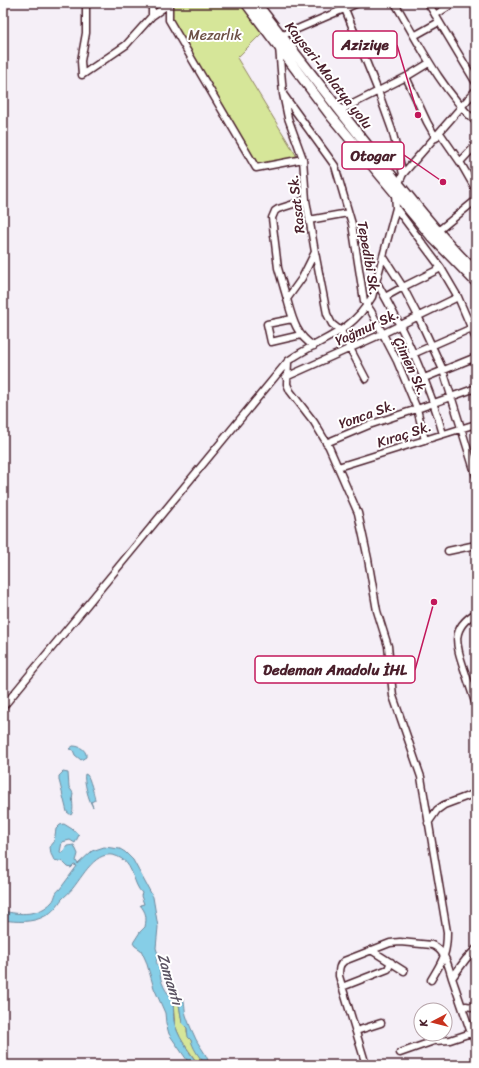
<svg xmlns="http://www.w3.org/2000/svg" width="479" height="1068" font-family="Sriracha,sans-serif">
	<rect width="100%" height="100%" fill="#f5eff7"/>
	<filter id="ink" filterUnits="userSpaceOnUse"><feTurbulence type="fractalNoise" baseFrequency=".025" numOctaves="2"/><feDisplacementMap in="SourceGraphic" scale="8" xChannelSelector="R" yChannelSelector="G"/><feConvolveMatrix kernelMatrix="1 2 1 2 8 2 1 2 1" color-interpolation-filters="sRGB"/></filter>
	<g filter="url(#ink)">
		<path fill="#d6e699" stroke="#908262" d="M 154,3 L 246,3 L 266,29 L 237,58 L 299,160 L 256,168 L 169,19 L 169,5 L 154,15 Z
			M 175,1003 L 179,1004 L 182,1023 L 187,1028 L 187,1032 L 193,1044 L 201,1059 L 204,1061 L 203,1065 L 198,1064 L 180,1038 L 175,1025 L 173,1004 Z"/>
		<path fill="#86cee7" stroke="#6e889c" d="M 73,746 C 78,746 84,748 86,754 L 86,757 L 81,760 L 75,755 L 73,750 L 69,749 Z
			M 63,772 L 68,773 L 69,787 L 73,793 C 71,800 75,810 71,815 L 67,812 L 59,780 L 59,776 Z
			M 85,774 L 87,775 C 89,776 95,797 95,800 L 91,802 L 93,807 C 89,802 83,779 85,774 Z
			M 64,824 L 72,829 L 79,835 L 75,843 L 70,840 L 62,842 L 60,852 L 62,853 L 67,846 L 74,845 L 78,854 L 76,861 L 78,864 L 92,851 L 104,847 L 120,849 L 125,852 L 133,860 L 153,897 L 158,927 L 156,948 L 158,954 C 157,962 154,961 160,968 C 158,974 164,992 171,996 C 174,997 177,997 181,997 C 186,1002 184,1008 186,1015 C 188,1021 191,1029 194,1035 C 198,1046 208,1054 209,1065 L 203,1065 L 204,1062 C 199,1058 192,1046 191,1040 L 188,1037 L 187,1028 L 182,1023 L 179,1004 L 175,1003 L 173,1004 C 174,1010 173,1015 174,1021 C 176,1033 190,1055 199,1065 L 174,1065 L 186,1062 L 187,1060 L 169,1034 L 166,1023 L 165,1013 L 154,988 L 146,961 L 141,950 L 135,946 L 133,943 L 140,932 L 145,927 C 147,917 146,912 140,905 L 144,904 L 141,896 L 142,893 C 133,884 134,867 122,859 C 99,844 85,873 73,888 C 70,892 66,895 62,899 C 57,906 53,912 45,916 C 33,923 16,922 3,920 L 3,911 C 20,915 39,916 52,902 C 56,898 54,893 60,889 L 77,866 L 74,865 L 71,868 L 68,867 L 63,862 L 54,860 L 51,854 L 50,847 L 54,842 L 56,829 L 60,825 Z"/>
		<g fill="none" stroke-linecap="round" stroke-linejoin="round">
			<g stroke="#4a1f2b" stroke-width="9">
				<path id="minor" d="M 86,3 L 86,33 L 81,61 L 82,75 L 126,45 L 152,16 L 169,4
					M 152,3 L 152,16
					M 170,3 L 169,4 L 169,20 L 256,168 L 303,159
					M 395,3 C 419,44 441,89 476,122
					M 428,3 L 476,83
					M 345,9 L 378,91 L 392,130 L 403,174
					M 435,15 L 454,3
					M 281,36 L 358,3
					M 414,36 L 439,22
					M 279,47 L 283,94 L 288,118 L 303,159 L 306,200 L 315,252 L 302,278 L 287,299 C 292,317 296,336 314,346
					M 406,77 L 427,122 L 436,138
					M 283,94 L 335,166 L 352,224 L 364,301 L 371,311 L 397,361 L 417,409 L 425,440
					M 339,111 L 406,77 L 429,63
					M 440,133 L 460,162 L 476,190
					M 460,162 L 476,145
					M 398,185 L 403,174 L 476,90
					M 396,208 L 441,268 L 458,297 L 476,339
					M 309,220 L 348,213
					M 438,231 L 476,200
					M 315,252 L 327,314 L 332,324 L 341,331 L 366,379
					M 383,256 L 403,287 L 418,316 L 443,370 L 476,476
					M 376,281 C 404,330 428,380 443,434
					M 385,297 L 403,287 L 441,268
					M 287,299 L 278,268 L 272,218 L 275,211 L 278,209 L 306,200
					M 292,319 L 267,324 L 271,342 L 301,335
					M 397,361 L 472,328
					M 288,362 L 287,384 L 290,391 L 314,422 L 329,447 L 358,513 L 368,559 L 377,611 L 388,646 L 393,696 L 421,777 L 447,932 C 447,956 442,961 431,980
					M 286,377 L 382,334 L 458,297
					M 407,385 L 476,357
					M 326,443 L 369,425 L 417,409 L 476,388
					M 338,467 L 476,424
					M 448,551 L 476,545
					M 476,613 C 450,628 456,645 464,669 C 468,681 472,693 476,705
					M 3,707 L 288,361 C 320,338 350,335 372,297 L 396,208 L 395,194
					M 428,823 L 437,810 L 444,805 L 476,793
					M 476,949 L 466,959 L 452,978 L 471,1033 L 476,1042
					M 371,950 L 404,971
					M 342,987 L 388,969 L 391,962
					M 462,1007 L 466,1006 L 472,1007 L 476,1002
					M 356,1031 L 381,1023
					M 400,1053 L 434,1041 L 450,1040 L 471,1033
					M 366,1065 L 339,976 C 339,969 339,965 344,961 L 390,943 L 400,942 L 432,945 C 445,950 448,965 452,978"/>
			</g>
			<g stroke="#4a1f2b" stroke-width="12">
				<path id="highway" d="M 246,3 L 331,116 L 432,237 L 476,282
					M 256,3 C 297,56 338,109 380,161 C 411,199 441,238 476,272"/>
			</g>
			<use href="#minor" stroke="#fff" stroke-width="6"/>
			<use href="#highway" stroke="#fff" stroke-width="9"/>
		</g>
	</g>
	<g text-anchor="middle" stroke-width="4" stroke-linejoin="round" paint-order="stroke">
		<g font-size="14" fill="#6d5146" stroke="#fff">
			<text x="215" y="40">Mezarlık</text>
		</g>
		<g font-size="14" fill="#4a1f2b" stroke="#fff">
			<text transform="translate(329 75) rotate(52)" y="5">Kayseri-Malatya yolu</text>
			<text transform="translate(296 204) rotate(-97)" y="5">Rasat Sk.</text>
			<text transform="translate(369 258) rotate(80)" y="5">Tepedibi Sk.</text>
			<text transform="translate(367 327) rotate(-25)" y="5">Yağmur Sk.</text>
			<text transform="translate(411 366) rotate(65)" y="5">Çimen Sk.</text>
			<text transform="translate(367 414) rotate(-20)" y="5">Yonca Sk.</text>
			<text transform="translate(404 434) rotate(-18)" y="5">Kıraç Sk.</text>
		</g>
		<g font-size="15" font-style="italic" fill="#5c5463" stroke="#fff">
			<text transform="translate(170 979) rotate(73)" y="5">Zamantı</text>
		</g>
	</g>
	<path fill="none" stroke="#c2185b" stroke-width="1.5" d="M418 115L397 45M443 182L404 155M434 602L415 670"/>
	<g fill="#c2185b" stroke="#fff" stroke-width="1.5">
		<circle cx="418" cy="115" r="4"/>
		<circle cx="443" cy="182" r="4"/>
		<circle cx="434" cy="602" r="4"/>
	</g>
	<g fill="#fff" stroke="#c2185b" stroke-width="1.5">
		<rect x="333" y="31" width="64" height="27" rx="4"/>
		<rect x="342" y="142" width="62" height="27" rx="4"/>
		<rect x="255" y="656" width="160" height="27" rx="4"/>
	</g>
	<g font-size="15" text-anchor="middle" font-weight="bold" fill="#4a1f2b">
		<text x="365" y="50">Aziziye</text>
		<text x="373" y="161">Otogar</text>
		<text x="335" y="675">Dedeman Anadolu İHL</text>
	</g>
	<rect width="479" height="1068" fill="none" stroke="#fff" stroke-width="16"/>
	<rect x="8" y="8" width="463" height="1052" fill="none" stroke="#4a1f2b" stroke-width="1.5" filter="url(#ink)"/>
	<g transform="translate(433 1022) rotate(263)"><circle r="19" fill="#ffffff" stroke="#b7a5aa"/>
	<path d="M0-3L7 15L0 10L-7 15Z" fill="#c8321e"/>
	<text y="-6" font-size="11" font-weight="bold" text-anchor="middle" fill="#4a1f2b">K</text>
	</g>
</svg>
